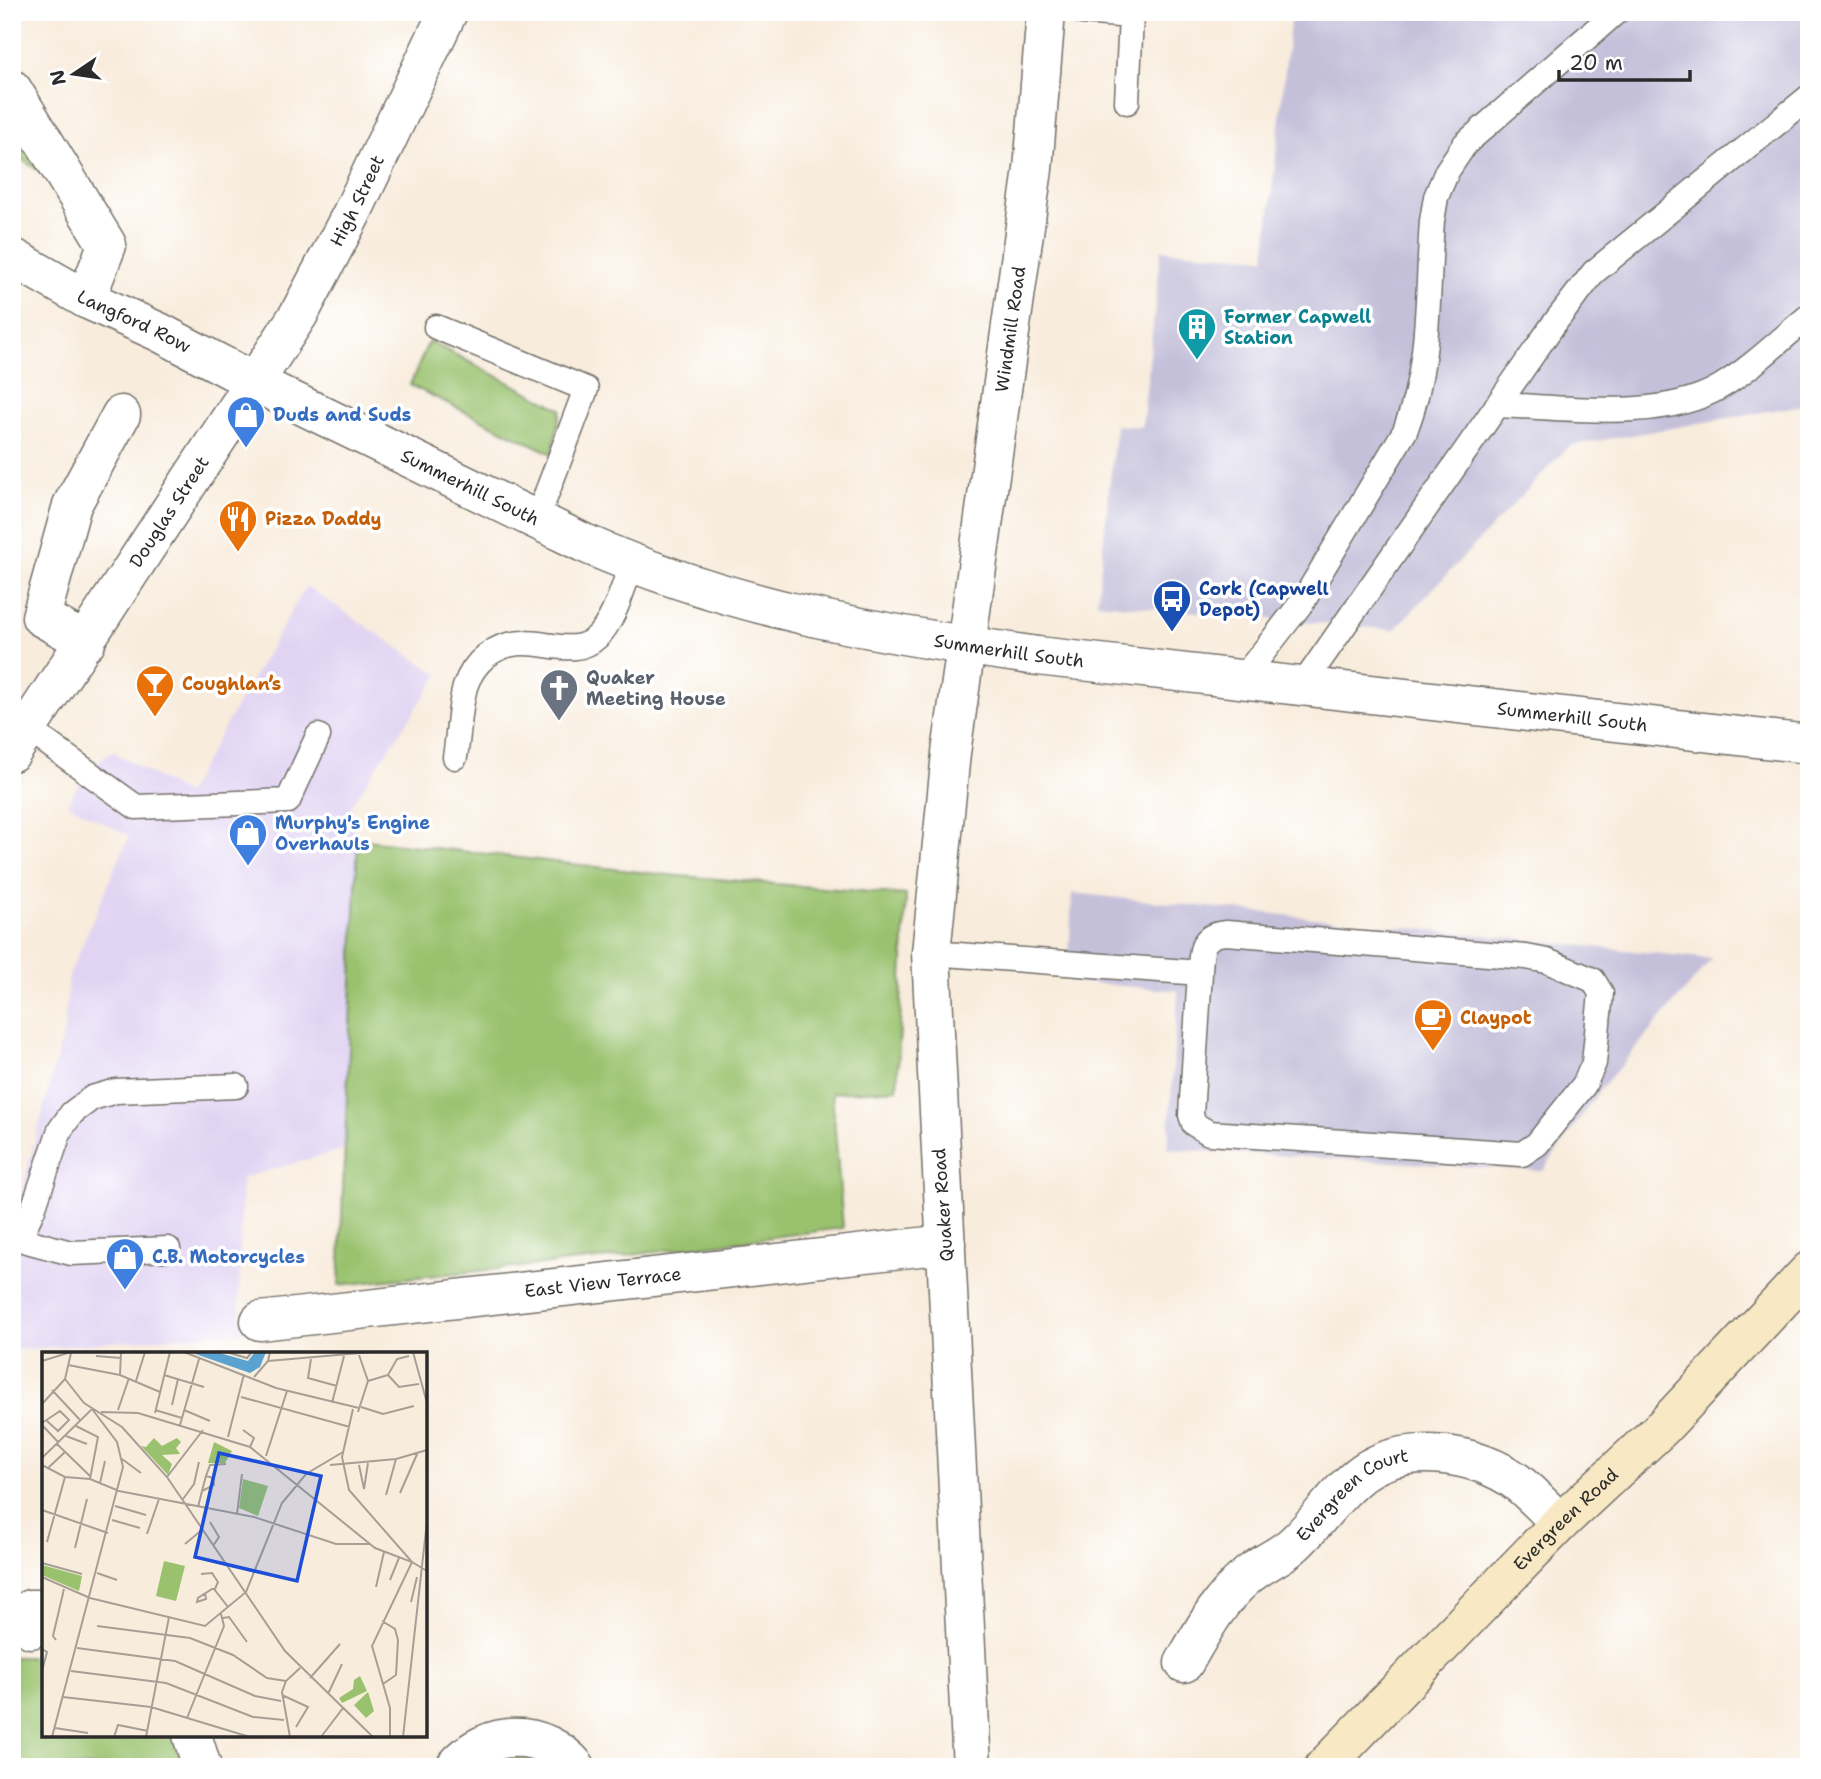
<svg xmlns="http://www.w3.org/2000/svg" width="1821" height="1779" font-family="'Shantell Sans',sans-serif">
	<rect width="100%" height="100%" fill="#fff"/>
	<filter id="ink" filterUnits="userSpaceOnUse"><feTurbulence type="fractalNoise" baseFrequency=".0143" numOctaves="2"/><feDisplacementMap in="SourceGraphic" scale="14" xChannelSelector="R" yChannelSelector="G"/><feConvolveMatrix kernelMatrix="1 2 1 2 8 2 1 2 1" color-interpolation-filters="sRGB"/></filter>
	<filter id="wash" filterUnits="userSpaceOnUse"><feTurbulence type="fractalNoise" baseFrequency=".00686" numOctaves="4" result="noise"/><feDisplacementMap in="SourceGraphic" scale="28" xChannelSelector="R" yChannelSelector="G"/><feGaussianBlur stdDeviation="1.57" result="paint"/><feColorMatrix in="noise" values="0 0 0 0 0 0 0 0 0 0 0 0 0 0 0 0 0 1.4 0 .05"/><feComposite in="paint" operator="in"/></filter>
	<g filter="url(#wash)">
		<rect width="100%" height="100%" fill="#f8ecdc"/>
		<path fill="#e1d4f3" d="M 306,586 L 439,675 L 351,805 L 358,839 L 345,1149 L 242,1178 L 239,1302 L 242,1332 L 12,1350 L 12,1197 L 20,1197 L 64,1030 L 69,975 L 129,836 L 68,804 L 86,770 L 112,751 L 186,794 Z"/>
		<path fill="#c5c0da" d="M 1298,12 L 1809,12 L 1809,404 L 1569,446 L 1394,630 L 1097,603 L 1116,425 L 1142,427 L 1161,250 L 1265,258 L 1290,22 Z
			M 1072,893 L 1712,959 L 1599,1091 L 1543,1171 L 1168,1149 L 1178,991 L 1068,981 Z"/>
		<path fill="#9ac26e" stroke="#62764c" stroke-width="2" d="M 12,89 L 77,196 L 12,153 Z
			M 429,341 L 561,409 L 552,454 L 410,385 Z
			M 358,839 L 657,874 L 906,895 L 897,1089 L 832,1093 L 843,1228 L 608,1258 L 339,1285 Z
			M 12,1657 L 44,1657 L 44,1735 L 173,1735 L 184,1767 L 12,1767 Z
			M 512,1755 L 530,1758 L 545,1767 L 486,1767 Z"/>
	</g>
	<g filter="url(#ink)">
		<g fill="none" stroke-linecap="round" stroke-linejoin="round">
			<g stroke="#736f69" stroke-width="27">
				<path id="service" d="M 1082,12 L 1131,16 L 1127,102
					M 436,327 L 586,389 L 537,519
					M 1497,405 C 1564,407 1661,422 1720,387 C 1752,368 1781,339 1809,316
					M 1242,679 L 1303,601 L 1405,431 C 1431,365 1427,291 1432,221 L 1436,197 L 1447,171 L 1465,144 L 1616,12
					M 1302,686 L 1553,325 L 1594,272 L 1809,97
					M 28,729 L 136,807 L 288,801 L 318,736
					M 455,757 C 459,734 459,709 465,687 C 469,675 476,664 486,656 C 526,624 568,665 597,637 C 615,620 623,586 632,564
					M 931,953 L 1200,973 C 1201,951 1200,935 1226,933 L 1526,957 L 1547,961 L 1593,980 L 1601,993 L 1594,1063 L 1584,1085 L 1537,1144 L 1522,1154 L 1209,1133 L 1194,1124 L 1191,1115 L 1200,973
					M 12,1237 L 71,1253 L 168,1249
					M 19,1239 L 33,1209 L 60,1130 L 72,1113 L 92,1098 L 116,1091 L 236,1086"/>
			</g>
			<g stroke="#736f69" stroke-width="41">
				<g id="minor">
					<path d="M 12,89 L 107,245 L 86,299"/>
					<path d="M 86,642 L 41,617 L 72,505 L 121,415"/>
					<path id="s1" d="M 12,752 L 299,314 L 351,215 L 448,12"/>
					<path id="s2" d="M 260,1321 L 946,1244"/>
					<path d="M 31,1629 L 30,1609 L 44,1609"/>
					<path id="s3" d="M 1184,1663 C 1202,1632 1218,1601 1246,1577 C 1260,1564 1280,1557 1294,1544 C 1319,1521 1337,1491 1365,1471 C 1408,1442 1478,1453 1517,1482 C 1532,1494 1546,1509 1560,1523"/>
					<path d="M 192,1735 L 202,1767"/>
					<path d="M 455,1767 C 487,1728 544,1728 576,1767"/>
					<path id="s4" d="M 972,1767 L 931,953 L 951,753 L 1033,169 L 1046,12"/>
				</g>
			</g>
			<g stroke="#736f69" stroke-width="41">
				<g id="tertiary">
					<path id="s5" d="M 12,257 L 86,299 L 159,332 L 256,383 L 584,543 C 731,608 880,634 1038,656 L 1809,744"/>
				</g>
			</g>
			<g stroke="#736f69" stroke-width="41">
				<g id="secondary">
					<path id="s6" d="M 1324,1767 L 1560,1523 L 1663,1427 L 1809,1271"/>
				</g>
			</g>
			<use href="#service" stroke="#fff" stroke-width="24"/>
			<use href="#minor" stroke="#fff" stroke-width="38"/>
			<use href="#tertiary" stroke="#fff" stroke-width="38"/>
			<use href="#secondary" stroke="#f8e8c3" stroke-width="38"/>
		</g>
	</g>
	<defs>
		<g id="building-pin" transform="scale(2.0125)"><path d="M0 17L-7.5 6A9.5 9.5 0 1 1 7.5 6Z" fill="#0f9aa8" stroke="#fff"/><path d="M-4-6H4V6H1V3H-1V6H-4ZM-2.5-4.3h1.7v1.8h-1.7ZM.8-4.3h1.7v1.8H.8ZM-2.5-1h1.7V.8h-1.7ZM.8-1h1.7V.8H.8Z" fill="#fff"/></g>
		<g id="shop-pin" transform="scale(2.0125)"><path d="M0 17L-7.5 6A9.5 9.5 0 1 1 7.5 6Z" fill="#3f7fe0" stroke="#fff"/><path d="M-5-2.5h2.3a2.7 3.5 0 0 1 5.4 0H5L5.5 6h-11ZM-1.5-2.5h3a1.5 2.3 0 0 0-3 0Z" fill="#fff"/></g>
		<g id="restaurant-pin" transform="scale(2.0125)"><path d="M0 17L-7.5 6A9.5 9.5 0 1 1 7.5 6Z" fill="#e8710a" stroke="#fff"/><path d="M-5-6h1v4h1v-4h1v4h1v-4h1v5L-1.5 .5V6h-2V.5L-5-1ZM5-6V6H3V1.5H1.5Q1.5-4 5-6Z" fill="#fff"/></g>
		<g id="bus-pin" transform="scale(2.0125)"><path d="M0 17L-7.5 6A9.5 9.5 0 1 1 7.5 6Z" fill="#1a4fb4" stroke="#fff"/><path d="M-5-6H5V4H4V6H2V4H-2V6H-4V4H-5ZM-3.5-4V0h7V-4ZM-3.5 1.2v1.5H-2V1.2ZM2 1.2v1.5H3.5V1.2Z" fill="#fff"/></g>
		<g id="bar-pin" transform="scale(2.0125)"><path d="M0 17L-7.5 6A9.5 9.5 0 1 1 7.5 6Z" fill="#e8710a" stroke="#fff"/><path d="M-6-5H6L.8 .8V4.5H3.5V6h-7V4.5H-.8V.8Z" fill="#fff"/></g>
		<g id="church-pin" transform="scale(2.0125)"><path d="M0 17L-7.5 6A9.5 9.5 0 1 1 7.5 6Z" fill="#6b7280" stroke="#fff"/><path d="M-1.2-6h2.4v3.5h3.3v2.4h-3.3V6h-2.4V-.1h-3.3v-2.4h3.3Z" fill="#fff"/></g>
		<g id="cafe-pin" transform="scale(2.0125)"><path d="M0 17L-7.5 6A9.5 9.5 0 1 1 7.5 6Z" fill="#e8710a" stroke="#fff"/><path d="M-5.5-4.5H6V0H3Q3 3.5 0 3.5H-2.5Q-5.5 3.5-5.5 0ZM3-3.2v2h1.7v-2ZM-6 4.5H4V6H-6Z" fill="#fff"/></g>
	</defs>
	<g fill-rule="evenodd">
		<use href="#building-pin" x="1197" y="327"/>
		<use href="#shop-pin" x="246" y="415"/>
		<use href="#restaurant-pin" x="238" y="519"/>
		<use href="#bus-pin" x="1172" y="599"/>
		<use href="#bar-pin" x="155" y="684"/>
		<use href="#church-pin" x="559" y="688"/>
		<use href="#shop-pin" x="248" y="833"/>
		<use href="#cafe-pin" x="1433" y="1018"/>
		<use href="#shop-pin" x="125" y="1257"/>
	</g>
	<g text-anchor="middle" stroke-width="7" stroke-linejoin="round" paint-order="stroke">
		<g font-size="18" fill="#2b2b2b" stroke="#fff">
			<text dy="6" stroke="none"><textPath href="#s1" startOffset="651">High Street</textPath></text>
			<text dy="6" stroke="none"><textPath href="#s5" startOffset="138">Langford Row</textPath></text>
			<text dy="6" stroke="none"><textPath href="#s4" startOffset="1444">Windmill Road</textPath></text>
			<text dy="6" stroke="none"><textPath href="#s5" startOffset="513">Summerhill South</textPath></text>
			<text dy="6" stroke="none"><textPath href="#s1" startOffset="287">Douglas Street</textPath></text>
			<text dy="6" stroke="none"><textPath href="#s5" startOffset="1080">Summerhill South</textPath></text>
			<text dy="6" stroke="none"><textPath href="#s5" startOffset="1647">Summerhill South</textPath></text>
			<text transform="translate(943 1205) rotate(-94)" y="6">Quaker Road</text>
			<text dy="6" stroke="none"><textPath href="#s2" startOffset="345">East View Terrace</textPath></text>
			<text dy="6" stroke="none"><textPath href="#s3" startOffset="243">Evergreen Court</textPath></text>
			<text dy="6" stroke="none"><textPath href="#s6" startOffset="346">Evergreen Road</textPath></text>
		</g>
		<g font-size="18" font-weight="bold" fill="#0d838f" stroke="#fff" text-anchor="start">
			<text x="1224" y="323">Former Capwell<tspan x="1224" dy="21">Station</tspan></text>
		</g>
		<g font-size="18" font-weight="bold" fill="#366cbe" stroke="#fff" text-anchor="start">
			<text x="273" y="421">Duds and Suds</text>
			<text x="275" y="829">Murphy's Engine<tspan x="275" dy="21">Overhauls</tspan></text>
			<text x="152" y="1263">C.B. Motorcycles</text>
		</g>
		<g font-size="18" font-weight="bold" fill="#c56008" stroke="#fff" text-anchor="start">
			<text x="265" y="525">Pizza Daddy</text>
			<text x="182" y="690">Coughlan’s</text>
			<text x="1460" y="1024">Claypot</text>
		</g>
		<g font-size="18" font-weight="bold" fill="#164399" stroke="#fff" text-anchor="start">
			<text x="1199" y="595">Cork (Capwell<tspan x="1199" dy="21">Depot)</tspan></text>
		</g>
		<g font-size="18" font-weight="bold" fill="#5b616d" stroke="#fff" text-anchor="start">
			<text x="586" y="684">Quaker<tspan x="586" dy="21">Meeting House</tspan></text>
		</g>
	</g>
	<g transform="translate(42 1352)">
		<rect width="385" height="385" fill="#f8ecdc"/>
		<path d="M 112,86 L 120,94 L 135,86 L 139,90 L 134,96 L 138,102 L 120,103 L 130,112 L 126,123 L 99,94 L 104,95 ZM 172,90 L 190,99 L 183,111 L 166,111 ZM 201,127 L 226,134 L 216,164 L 197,156 ZM 122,209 L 143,214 L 134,249 L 114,244 ZM 0,213 L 40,224 L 37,239 L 0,223 ZM 318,324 L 325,339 L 300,351 L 297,346 L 311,337 L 312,328 ZM 326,340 L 332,359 L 324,366 L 312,353 Z" fill="#9ac26e"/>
		<path d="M 148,0 L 174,0 L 206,9 L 213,0 L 224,0 L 218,15 L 208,21 Z" fill="#5aa3d1"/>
		<path fill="none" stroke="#a69f95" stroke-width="2" d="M 142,0 L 234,36 L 317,56M 184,0 L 205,6 L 210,0M 371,0 L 385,51M 54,4 L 79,6M 269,7 L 266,26 L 295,34M 0,9 L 29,0M 226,9 L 330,0M 26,13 L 78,23 L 118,40M 78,23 L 79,0M 122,23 L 162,35M 346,23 L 357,35 L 377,32M 212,25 L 226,9 L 228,0M 23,27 L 42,51 L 80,75 L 125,125 L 243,299 L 331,385M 94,29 L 103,0M 326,29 L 346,23 L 355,7 L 367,4M 10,38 L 39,69M 199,45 L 308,75M 290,51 L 302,4M 0,52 L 23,27 L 29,1M 130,53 L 136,27M 319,55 L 341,62 L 372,54M 311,57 L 300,105 L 307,138 L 370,210 L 385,219M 76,58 L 87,26M 113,58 L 140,66M 142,58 L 168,69M 59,60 L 96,61 L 208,95 L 333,196 L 370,210 L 330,294 L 348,356 L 348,385M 316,60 L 326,29 L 316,0M 113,61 L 128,0M 0,71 L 18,59 L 27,68 L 16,79 L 5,69M 0,73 L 17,91M 138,73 L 157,7M 34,74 L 56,85 L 48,127M 201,78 L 212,86 L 208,95M 24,84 L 45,92M 186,85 L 202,22M 15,92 L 48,124M 224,104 L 245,39M 0,106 L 50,57 L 75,90 L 81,115 L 10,385M 80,107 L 99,121M 0,113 L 23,125 L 48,127 L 77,139 L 212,165 L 294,192 L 329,192M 288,113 L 354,107 L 385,98M 317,113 L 322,137 L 326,111M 6,116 L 23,100M 164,124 L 168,113 L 184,112M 125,125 L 161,78M 58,131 L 63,109M 358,141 L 376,100M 344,143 L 354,107M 141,147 L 152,132 L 157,110M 73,154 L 104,163M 156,155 L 160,139 L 164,124 L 171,126 L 172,133 L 160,139M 0,158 L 66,181M 195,162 L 200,122M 70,168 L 98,176M 168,170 L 177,185 L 171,194M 105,182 L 117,147M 5,190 L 23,125M 143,192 L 161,177M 33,196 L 45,147M 0,211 L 40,222M 55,221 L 75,228M 159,222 L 170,221 L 176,230 L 173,237M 0,225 L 48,246 L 163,274 L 204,240 L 240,151 L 264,122 L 301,100M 348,228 L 357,206M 334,235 L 342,200M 163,241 L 164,247 L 155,250 L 156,246 L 170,237 L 172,237 L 186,255M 369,250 L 375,225M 181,266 L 187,265 L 205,290M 340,269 L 353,277 L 356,288 L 354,323 L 341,332M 55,274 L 148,286 L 191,303 L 225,326 L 244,329M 14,288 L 11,284 L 22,237M 35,296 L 133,309 L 213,344 L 239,349M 0,297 L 5,300 L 0,319M 29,319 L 124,331 L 211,365 L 242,368M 268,326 L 298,292M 286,342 L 300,312M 240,343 L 266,355 L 254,375M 21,345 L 109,355 L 208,385M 145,366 L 182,274 L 179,262M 13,376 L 46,381M 72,385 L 76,373 L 106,379M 104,385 L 127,265M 248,385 L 240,340 L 244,329 L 258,316M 279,385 L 301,356M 361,385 L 385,169"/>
		<path fill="#1d4ed8" fill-opacity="0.15" stroke="#1d4ed8" stroke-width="3.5" d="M 177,101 L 279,124 L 255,229 L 153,205 Z"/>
		<rect width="385" height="385" fill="none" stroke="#2b2b2b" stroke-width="3.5"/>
	</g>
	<rect width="1821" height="1779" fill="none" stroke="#fff" stroke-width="42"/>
	<g transform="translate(74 74) rotate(257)" stroke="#ffffff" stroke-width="5" paint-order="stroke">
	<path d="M0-5L12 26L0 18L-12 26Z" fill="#2b2b2b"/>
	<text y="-10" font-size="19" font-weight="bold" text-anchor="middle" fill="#2b2b2b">N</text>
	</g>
	<path d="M1559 70v10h131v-10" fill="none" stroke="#2b2b2b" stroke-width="3.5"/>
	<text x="1569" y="70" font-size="21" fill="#2b2b2b" stroke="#ffffff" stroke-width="5" paint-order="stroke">20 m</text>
</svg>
